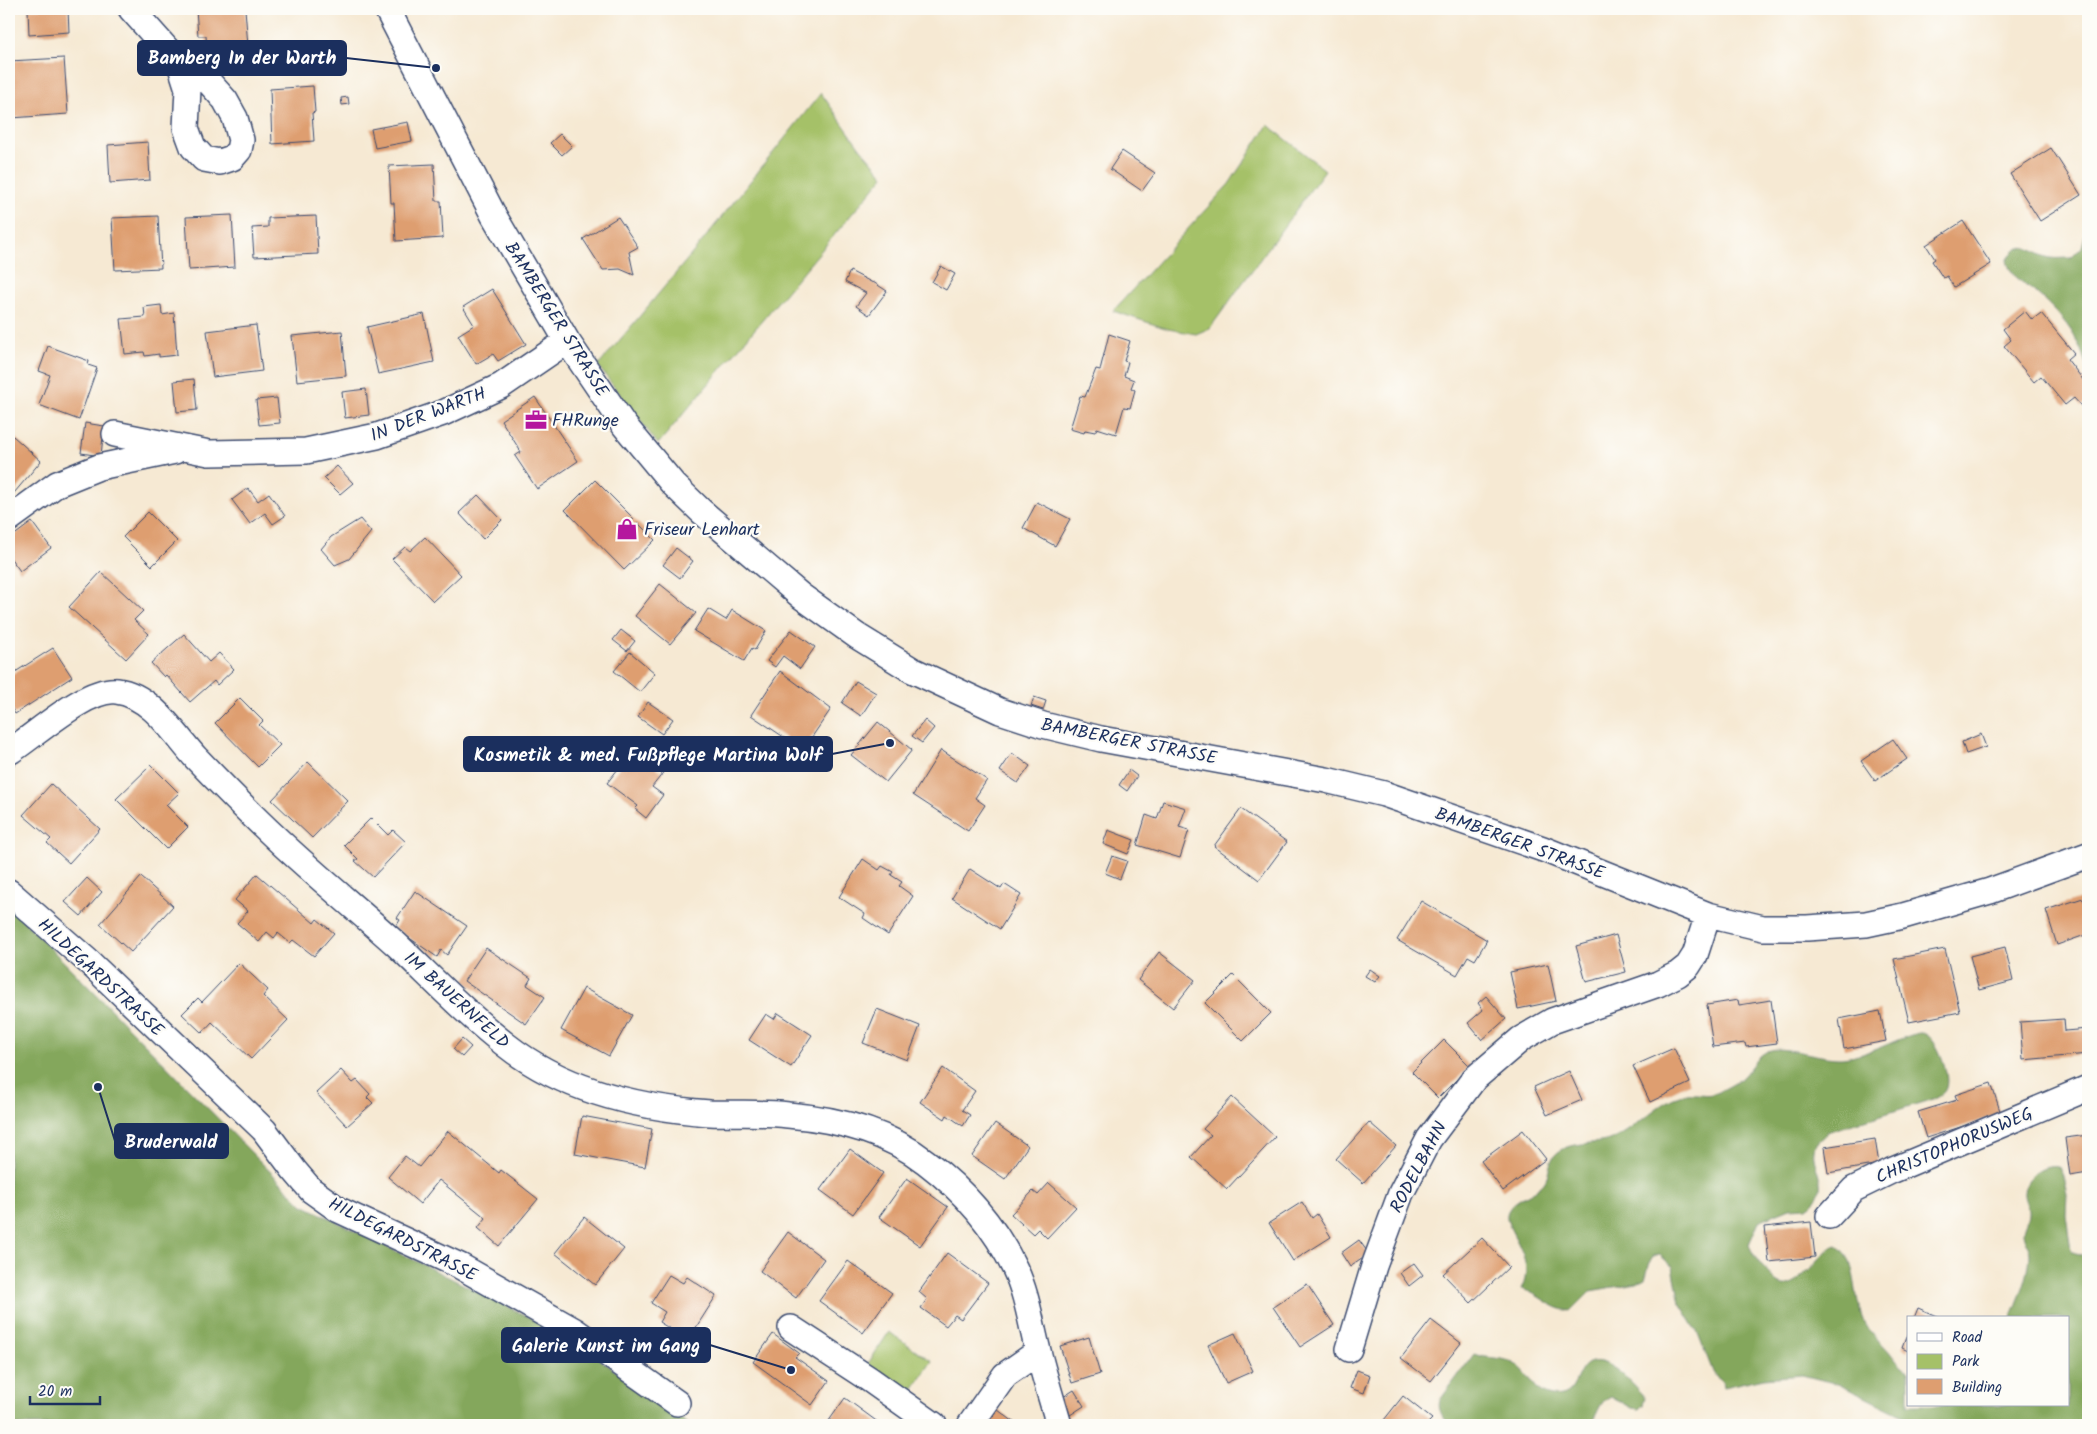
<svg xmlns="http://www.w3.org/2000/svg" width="2097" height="1434" font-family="Kalam,sans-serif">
	<rect width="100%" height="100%" fill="#fdfcf7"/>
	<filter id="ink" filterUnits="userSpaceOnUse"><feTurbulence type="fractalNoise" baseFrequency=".02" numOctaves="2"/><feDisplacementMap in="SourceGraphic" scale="10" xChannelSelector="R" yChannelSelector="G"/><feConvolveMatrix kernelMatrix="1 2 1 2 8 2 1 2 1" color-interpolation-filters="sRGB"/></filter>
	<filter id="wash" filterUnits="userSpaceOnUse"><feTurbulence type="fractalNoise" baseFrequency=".0096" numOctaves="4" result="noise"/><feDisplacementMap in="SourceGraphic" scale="20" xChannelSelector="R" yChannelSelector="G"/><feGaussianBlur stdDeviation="1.12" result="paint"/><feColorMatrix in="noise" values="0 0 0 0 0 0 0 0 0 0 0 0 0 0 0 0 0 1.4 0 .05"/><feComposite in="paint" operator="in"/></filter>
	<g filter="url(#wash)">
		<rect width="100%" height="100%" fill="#f6e9d3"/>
		<path fill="#a5c168" stroke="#607863" d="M 821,93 L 860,148 L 884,176 L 658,444 L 598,366 L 696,249 Z
			M 1268,125 L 1325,170 L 1210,328 L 1196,334 L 1168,329 L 1113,311 L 1229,184 Z
			M 889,1332 L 932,1361 L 910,1394 L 867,1365 Z"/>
		<path fill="#84a75c" stroke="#506b5d" d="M 2088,224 L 2088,368 C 2084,360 2082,351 2078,343 C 2070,326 2056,311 2042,298 C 2030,287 2008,276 2007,259 C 2025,235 2031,255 2051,258 C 2057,259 2064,258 2071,258 L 2082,247 Z
			M 9,906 L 303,1205 L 569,1337 L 690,1425 L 9,1425 Z
			M 1918,1033 C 1919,1033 1924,1033 1925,1034 C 1938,1039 1952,1078 1945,1090 C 1943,1094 1938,1096 1933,1099 L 1827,1132 C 1823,1139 1815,1140 1814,1150 C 1811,1169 1834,1189 1807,1207 L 1790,1208 L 1759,1221 L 1749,1244 C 1752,1255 1761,1265 1768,1273 C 1771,1277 1775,1282 1779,1284 C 1795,1292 1820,1256 1831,1247 L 1837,1245 C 1858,1258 1853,1297 1863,1320 C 1868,1332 1878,1339 1887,1349 C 1895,1358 1898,1365 1908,1371 L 1908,1405 L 2068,1405 L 2068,1318 L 2011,1318 C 2019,1299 2029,1276 2030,1255 C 2030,1247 2024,1242 2023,1233 C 2023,1226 2029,1219 2028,1211 C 2028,1205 2023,1198 2024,1192 C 2025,1176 2046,1162 2061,1168 L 2067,1193 L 2066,1215 L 2071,1251 L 2088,1257 L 2088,1425 L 1922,1425 L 1838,1384 L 1802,1375 L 1764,1378 L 1723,1387 L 1722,1381 L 1716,1377 L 1713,1372 L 1697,1331 L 1680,1303 L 1673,1267 L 1660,1255 L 1653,1256 L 1650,1261 L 1645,1279 L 1637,1283 L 1590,1291 L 1570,1311 C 1550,1309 1539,1293 1521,1289 C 1539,1256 1500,1227 1508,1211 C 1515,1197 1534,1195 1544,1183 C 1551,1174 1547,1161 1557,1153 C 1573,1140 1597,1146 1615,1138 C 1639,1127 1655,1103 1682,1095 C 1694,1091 1707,1098 1719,1092 C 1725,1088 1733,1085 1739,1080 C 1751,1071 1754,1055 1771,1050 C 1786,1046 1822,1059 1842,1058 C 1869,1056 1892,1040 1918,1033 Z
			M 1474,1354 C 1489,1360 1502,1355 1518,1366 C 1531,1375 1534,1393 1551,1396 C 1578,1401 1574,1370 1589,1363 C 1607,1354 1635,1386 1645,1398 L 1643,1405 L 1639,1409 L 1632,1408 L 1611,1396 C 1597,1402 1599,1417 1588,1425 L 1450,1425 C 1443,1417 1437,1411 1440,1400 Z"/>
		<g id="blocks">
			<path fill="#de9e70" d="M 28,9 L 68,9 L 69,32 L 29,35 Z
				M 196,9 L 245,9 L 248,46 L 207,49 L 206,36 L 198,36 Z
				M 64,58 L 68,114 L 11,118 L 9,61 Z
				M 313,86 L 315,112 L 312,113 L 314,141 L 272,144 L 270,89 Z
				M 348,97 L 349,104 L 342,105 L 341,98 Z
				M 408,122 L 412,141 L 375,148 L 371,129 Z
				M 560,134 L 572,146 L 562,155 L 550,143 Z
				M 148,142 L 150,180 L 110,183 L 108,145 Z
				M 2051,148 L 2081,195 L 2040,221 L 2010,174 Z
				M 1122,151 L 1155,173 L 1142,191 L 1110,169 Z
				M 434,164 L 436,201 L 441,201 L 443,238 L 396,241 L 394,203 L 391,203 L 389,166 Z
				M 232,215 L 235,267 L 189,270 L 186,217 Z
				M 158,216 L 161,268 L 115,270 L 112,218 Z
				M 316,216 L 318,254 L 254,257 L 252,228 L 268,227 L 268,218 Z
				M 618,217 L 638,247 L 629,252 L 634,275 L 620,269 L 603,270 L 583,239 Z
				M 1963,221 L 1991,264 L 1954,287 L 1947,276 L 1943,278 L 1932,261 L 1935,259 L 1926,245 Z
				M 941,266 L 955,274 L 946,290 L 932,282 Z
				M 850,271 L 873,283 L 873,282 L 887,291 L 869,315 L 856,306 L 866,293 L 845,282 Z
				M 492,289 L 526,344 L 498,361 L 493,354 L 476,364 L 458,335 L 474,325 L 463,307 Z
				M 161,305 L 162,315 L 174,313 L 177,355 L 159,357 L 159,354 L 145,356 L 144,352 L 125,354 L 121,319 L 145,317 L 144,307 Z
				M 2025,311 L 2032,320 L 2041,313 L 2074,353 L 2067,359 L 2088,386 L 2088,401 L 2081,406 L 2074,398 L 2065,405 L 2041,376 L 2034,382 L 2004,346 L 2011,340 L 2003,329 Z
				M 424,314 L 434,362 L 378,374 L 367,327 Z
				M 256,325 L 262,371 L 213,377 L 207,331 Z
				M 342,331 L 346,376 L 297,381 L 292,336 Z
				M 1109,334 L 1130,341 L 1124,361 L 1128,362 L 1124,376 L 1134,380 L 1131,388 L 1135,390 L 1130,408 L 1124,407 L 1116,434 L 1097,428 L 1095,432 L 1085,430 L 1084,433 L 1070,429 L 1080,396 L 1085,397 L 1096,369 L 1100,370 Z
				M 48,346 L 89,361 L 88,365 L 97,368 L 79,420 L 39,405 L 50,375 L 39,371 Z
				M 194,379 L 197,410 L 177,412 L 174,381 Z
				M 366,389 L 369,415 L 345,418 L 342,392 Z
				M 535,397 L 578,461 L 537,489 L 515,456 L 521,452 L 501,420 Z
				M 277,398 L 280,423 L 259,425 L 256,400 Z
				M 85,423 L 104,426 L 101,456 L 81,453 Z
				M 13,436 L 41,461 L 9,499 L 9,441 Z
				M 337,466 L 353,483 L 340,494 L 324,478 Z
				M 595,480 L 655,540 L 624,570 L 565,510 Z
				M 248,488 L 258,501 L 269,493 L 285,516 L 273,524 L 265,513 L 250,524 L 232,500 Z
				M 478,495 L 502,520 L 483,539 L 459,513 Z
				M 1037,502 L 1070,519 L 1055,546 L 1023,528 Z
				M 148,512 L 177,541 L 152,566 L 123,537 Z
				M 360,519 L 371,532 L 349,559 L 335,565 L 321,549 L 331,537 Z
				M 32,522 L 51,548 L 20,571 L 9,556 L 9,539 Z
				M 425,537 L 461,575 L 433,601 L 392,559 L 405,547 L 410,551 Z
				M 676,548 L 693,561 L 680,578 L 663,565 Z
				M 101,572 L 143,611 L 134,620 L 149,634 L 126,659 L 69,607 Z
				M 660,584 L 696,613 L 670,644 L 635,616 Z
				M 708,609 L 726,620 L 732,610 L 766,631 L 755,650 L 752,648 L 744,661 L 694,631 Z
				M 621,630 L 635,641 L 627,651 L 613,640 Z
				M 791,630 L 815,647 L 800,669 L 783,656 L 775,667 L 767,661 Z
				M 184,634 L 209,662 L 219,653 L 234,669 L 217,685 L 214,681 L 190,702 L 166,675 L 164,677 L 151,663 Z
				M 53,648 L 72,677 L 15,714 L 9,704 L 9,676 Z
				M 630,652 L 655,673 L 640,692 L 614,671 Z
				M 780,671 L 831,709 L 803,750 L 751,715 Z
				M 856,681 L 876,693 L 861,716 L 842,703 Z
				M 1034,697 L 1046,701 L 1043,710 L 1031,706 Z
				M 240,698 L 263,721 L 259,725 L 280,745 L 258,767 L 215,723 Z
				M 648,702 L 673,719 L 662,734 L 638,717 Z
				M 925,720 L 934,728 L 922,743 L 912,736 Z
				M 878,722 L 912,750 L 886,782 L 851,755 Z
				M 1981,734 L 1986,747 L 1966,754 L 1962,742 Z
				M 1893,739 L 1907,759 L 1875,781 L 1861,761 Z
				M 633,750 L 663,773 L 652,787 L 663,795 L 646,818 L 635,809 L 638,806 L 607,783 Z
				M 941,750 L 987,780 L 975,798 L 985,805 L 968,831 L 913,795 Z
				M 1012,753 L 1030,766 L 1018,783 L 1000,771 Z
				M 308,762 L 348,801 L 312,838 L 272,800 Z
				M 151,765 L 179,793 L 166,805 L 188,827 L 166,849 L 116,799 Z
				M 1129,770 L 1137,776 L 1127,791 L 1119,785 Z
				M 51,784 L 100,829 L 69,863 L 47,843 L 51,839 L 23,815 Z
				M 1163,801 L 1186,808 L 1179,827 L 1189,830 L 1180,858 L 1137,845 L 1146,815 L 1157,819 Z
				M 1241,809 L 1287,842 L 1259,880 L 1214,846 Z
				M 371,818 L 388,835 L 393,830 L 406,842 L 373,877 L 355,861 L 358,859 L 344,845 Z
				M 1108,830 L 1134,840 L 1128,854 L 1103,844 Z
				M 1112,856 L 1127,861 L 1120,879 L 1105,873 Z
				M 863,859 L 879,870 L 882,866 L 893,872 L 891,875 L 902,882 L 899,886 L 913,896 L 888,935 L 863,918 L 865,914 L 839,897 Z
				M 970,869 L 1001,889 L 1004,884 L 1021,895 L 1000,929 L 952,898 Z
				M 257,874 L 314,923 L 317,919 L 334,933 L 314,956 L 293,940 L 290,943 L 278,933 L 274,938 L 267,932 L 259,942 L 237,923 L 248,911 L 235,900 Z
				M 141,877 L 173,906 L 131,952 L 100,924 Z
				M 87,878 L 102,892 L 81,916 L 65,902 Z
				M 415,891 L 467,926 L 447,955 L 441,950 L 437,957 L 395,928 L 400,920 L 397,918 Z
				M 2083,898 L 2088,912 L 2088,934 L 2057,945 L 2046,910 Z
				M 1421,901 L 1487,940 L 1475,960 L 1468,956 L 1457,975 L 1397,940 Z
				M 1616,935 L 1626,972 L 1586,982 L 1576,946 Z
				M 2005,947 L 2013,981 L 1979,990 L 1970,956 Z
				M 486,948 L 531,978 L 527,985 L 545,997 L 526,1024 L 464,981 Z
				M 1945,949 L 1960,1012 L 1909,1022 L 1894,959 Z
				M 1159,952 L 1195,980 L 1173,1008 L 1138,980 Z
				M 239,963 L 268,990 L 263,996 L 288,1020 L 251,1059 L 212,1022 L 202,1033 L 182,1014 L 198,998 L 202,1002 Z
				M 1548,964 L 1556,1001 L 1518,1009 L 1510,972 Z
				M 1370,969 L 1380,976 L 1375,982 L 1365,976 Z
				M 1233,975 L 1271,1013 L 1243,1041 L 1205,1003 Z
				M 584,988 L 632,1015 L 609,1056 L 561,1030 Z
				M 1486,996 L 1506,1019 L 1482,1040 L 1468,1023 L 1483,1010 L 1478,1003 Z
				M 1738,1000 L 1739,1005 L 1771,1000 L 1777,1043 L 1746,1047 L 1745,1043 L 1713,1047 L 1707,1005 Z
				M 877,1009 L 920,1026 L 907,1060 L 863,1043 Z
				M 1880,1011 L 1886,1041 L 1844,1049 L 1839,1019 Z
				M 778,1013 L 812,1035 L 791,1067 L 749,1040 L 766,1014 L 774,1019 Z
				M 2064,1019 L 2065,1031 L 2088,1029 L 2088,1054 L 2023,1060 L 2020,1022 Z
				M 462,1039 L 471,1047 L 462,1057 L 453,1049 Z
				M 1444,1040 L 1470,1066 L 1438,1098 L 1412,1072 Z
				M 1674,1048 L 1690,1083 L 1650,1102 L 1633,1066 Z
				M 943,1068 L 975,1091 L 962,1110 L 970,1115 L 963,1126 L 947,1115 L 945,1119 L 920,1102 Z
				M 341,1070 L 353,1083 L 357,1080 L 370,1094 L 367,1097 L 373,1103 L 347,1126 L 316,1093 Z
				M 1569,1071 L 1582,1100 L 1547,1115 L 1534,1087 Z
				M 1991,1083 L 2001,1114 L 1926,1138 L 1918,1112 L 1957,1100 L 1955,1095 Z
				M 1232,1097 L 1275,1137 L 1227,1189 L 1191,1157 L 1211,1135 L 1203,1129 Z
				M 582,1116 L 652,1129 L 645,1167 L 575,1154 Z
				M 1369,1122 L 1396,1146 L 1363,1183 L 1336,1159 Z
				M 995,1123 L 1028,1146 L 1005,1179 L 972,1156 Z
				M 1523,1130 L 1546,1159 L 1503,1191 L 1481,1161 Z
				M 448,1131 L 499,1173 L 501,1170 L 538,1199 L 499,1246 L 478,1228 L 486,1218 L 439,1180 L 420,1204 L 388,1177 L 405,1156 L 419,1167 Z
				M 2088,1135 L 2088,1173 L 2070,1176 L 2065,1138 Z
				M 1875,1139 L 1879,1164 L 1828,1173 L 1824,1147 Z
				M 850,1149 L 883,1173 L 853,1214 L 820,1190 Z
				M 907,1178 L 948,1207 L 920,1246 L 879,1217 Z
				M 1049,1183 L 1076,1207 L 1047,1238 L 1038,1229 L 1033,1234 L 1011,1214 L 1033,1191 L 1038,1195 Z
				M 1302,1202 L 1312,1218 L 1317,1214 L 1331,1237 L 1293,1261 L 1269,1223 Z
				M 584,1217 L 624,1249 L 595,1285 L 555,1253 Z
				M 1811,1222 L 1815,1257 L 1769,1262 L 1765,1227 Z
				M 788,1232 L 824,1259 L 796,1298 L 760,1271 Z
				M 1482,1238 L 1509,1267 L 1471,1303 L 1443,1274 Z
				M 1359,1240 L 1369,1254 L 1350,1267 L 1341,1253 Z
				M 947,1253 L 988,1283 L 961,1319 L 955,1315 L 946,1326 L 921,1308 L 927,1299 L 919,1292 Z
				M 848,1261 L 892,1293 L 863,1333 L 819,1301 Z
				M 1414,1263 L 1423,1275 L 1409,1286 L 1400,1273 Z
				M 669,1275 L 683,1283 L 687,1277 L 716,1296 L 688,1340 L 659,1322 L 665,1312 L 651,1303 Z
				M 1307,1284 L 1334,1325 L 1300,1347 L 1273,1307 Z
				M 1918,1308 L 1941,1318 L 1914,1318 Z
				M 1431,1320 L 1461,1343 L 1431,1381 L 1401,1358 Z
				M 1908,1332 L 1908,1351 L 1902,1348 Z
				M 1235,1333 L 1253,1371 L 1226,1383 L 1208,1345 Z
				M 773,1334 L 799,1353 L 795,1357 L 829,1381 L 812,1405 L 753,1362 Z
				M 1089,1337 L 1100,1374 L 1072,1383 L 1060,1346 Z
				M 1357,1370 L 1370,1375 L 1364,1393 L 1350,1388 Z
				M 1074,1390 L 1084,1406 L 1067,1417 L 1057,1401 Z
				M 1403,1396 L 1432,1419 L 1426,1425 L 1380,1425 Z
				M 845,1398 L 879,1423 L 877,1425 L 826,1425 Z
				M 998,1410 L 1018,1425 L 986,1425 Z"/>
		</g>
	</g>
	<g filter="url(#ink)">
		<use href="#blocks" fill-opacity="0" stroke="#3c4b70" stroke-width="1"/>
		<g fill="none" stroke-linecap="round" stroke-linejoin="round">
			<g stroke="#3c4b70" stroke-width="28">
				<path id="minor" d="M 131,9 L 180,64 L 207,80 L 225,100 L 235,118 L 241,140 L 239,150 L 232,158 L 220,162 L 204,159 L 193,147 L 186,128 L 188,89 L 180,64
					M 387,9 L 494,216 L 567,341 L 624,425 L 673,484 L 701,511 L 801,596 L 857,636 L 912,670 L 1000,711 L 1043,725 L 1101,739 L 1326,780 L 1384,794 L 1543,849 L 1708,915 L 1763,928 L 1807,928 L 1866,924 L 1903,916 L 1990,891 L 2088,855
					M 115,434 L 209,453 L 306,451 L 377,436 L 443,413 L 501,386 L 567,341
					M 9,519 L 57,484 L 99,467 L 175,451
					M 9,752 C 36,735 87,687 117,691 C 151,695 175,735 196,758 C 222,785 248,812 276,838 C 315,875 357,909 397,945 C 433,979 467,1015 506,1045 C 563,1090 639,1108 710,1113 C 736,1114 762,1112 788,1115 C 836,1119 888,1132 926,1162 C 963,1190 995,1227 1015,1269 C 1027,1294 1031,1324 1038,1351 C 1044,1376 1052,1400 1059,1425
					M 9,892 L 90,963 L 264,1130 L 294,1170 L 311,1190 L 339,1210 L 460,1266 L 575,1331 L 677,1403
					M 1829,1216 L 1854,1189 L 1891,1171 L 2088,1088
					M 791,1328 L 869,1379 L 934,1425
					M 1349,1349 L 1374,1266 L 1401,1193 L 1429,1139 L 1474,1079 L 1521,1039 L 1552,1021 L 1658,984 L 1678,974 L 1688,966 L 1695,955 L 1708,915
					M 970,1425 L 1005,1375 L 1038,1352"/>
			</g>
			<use href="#minor" stroke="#fff" stroke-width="25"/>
		</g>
	</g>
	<defs>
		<g id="office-bare" transform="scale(1.725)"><path d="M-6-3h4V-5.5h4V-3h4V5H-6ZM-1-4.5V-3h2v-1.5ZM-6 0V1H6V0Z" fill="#b5179e" stroke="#fdfcf7" stroke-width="2.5" paint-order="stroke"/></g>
		<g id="shop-bare" transform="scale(1.725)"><path d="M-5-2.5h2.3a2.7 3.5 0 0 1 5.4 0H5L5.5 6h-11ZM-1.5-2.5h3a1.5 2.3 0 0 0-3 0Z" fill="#b5179e" stroke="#fdfcf7" stroke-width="2.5" paint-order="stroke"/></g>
	</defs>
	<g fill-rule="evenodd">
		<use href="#office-bare" x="536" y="420"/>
		<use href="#shop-bare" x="627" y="529"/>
	</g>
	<g text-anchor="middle" stroke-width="4.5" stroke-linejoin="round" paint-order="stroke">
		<g font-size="18" fill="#1b2f5e" stroke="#fdfcf7">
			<text transform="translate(557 319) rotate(58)" y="6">BAMBERGER STRASSE</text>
			<text transform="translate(428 414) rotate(-21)" y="6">IN DER WARTH</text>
			<text transform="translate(1129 741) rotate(11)" y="6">BAMBERGER STRASSE</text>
			<text transform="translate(1520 843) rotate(20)" y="6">BAMBERGER STRASSE</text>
			<text transform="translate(101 977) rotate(43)" y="6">HILDEGARDSTRASSE</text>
			<text transform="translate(457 1000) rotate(42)" y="6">IM BAUERNFELD</text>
			<text transform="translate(1954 1145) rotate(-23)" y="6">CHRISTOPHORUSWEG</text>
			<text transform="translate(1418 1167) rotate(-62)" y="6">RODELBAHN</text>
			<text transform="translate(403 1239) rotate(27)" y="6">HILDEGARDSTRASSE</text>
		</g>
		<g font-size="18" fill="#1b2f5e" stroke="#fdfcf7" text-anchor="start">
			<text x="552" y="426">FHRunge</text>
			<text x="644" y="535">Friseur Lenhart</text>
		</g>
	</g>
	<path fill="none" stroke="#1b2f5e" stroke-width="2" d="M436 68L346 58M890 743L832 754M98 1087L115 1141M791 1370L710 1345"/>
	<g fill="#1b2f5e" stroke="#fdfcf7" stroke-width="2">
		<circle cx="436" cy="68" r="5"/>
		<circle cx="890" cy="743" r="5"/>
		<circle cx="98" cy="1087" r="5"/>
		<circle cx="791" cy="1370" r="5"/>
	</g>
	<g fill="#1b2f5e" stroke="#1b2f5e" stroke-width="2">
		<rect x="138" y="41" width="208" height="34" rx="5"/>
		<rect x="464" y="737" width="368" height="34" rx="5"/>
		<rect x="115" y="1124" width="113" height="34" rx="5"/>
		<rect x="502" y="1328" width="208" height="34" rx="5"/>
	</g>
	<g font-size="19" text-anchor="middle" font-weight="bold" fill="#fff">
		<text x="242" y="64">Bamberg In der Warth</text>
		<text x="648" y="761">Kosmetik &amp; med. Fußpflege Martina Wolf</text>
		<text x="171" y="1148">Bruderwald</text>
		<text x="606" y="1352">Galerie Kunst im Gang</text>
	</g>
	<rect width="2097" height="1434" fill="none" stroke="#fdfcf7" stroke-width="30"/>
	<rect x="1907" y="1316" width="162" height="90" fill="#fdfcf7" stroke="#a3aaba"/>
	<rect x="1917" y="1333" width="25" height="8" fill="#ffffff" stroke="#a3aaba"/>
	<text x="1952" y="1342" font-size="15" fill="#1b2f5e">Road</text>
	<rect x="1917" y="1354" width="25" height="15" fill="#a5c168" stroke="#a3aaba"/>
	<text x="1952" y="1366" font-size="15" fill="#1b2f5e">Park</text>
	<rect x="1917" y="1379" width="25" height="15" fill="#de9e70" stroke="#a3aaba"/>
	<text x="1952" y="1392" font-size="15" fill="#1b2f5e">Building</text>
	<path d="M30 1396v8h70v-8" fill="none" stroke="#1b2f5e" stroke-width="2.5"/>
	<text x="38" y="1396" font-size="15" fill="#1b2f5e" stroke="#fdfcf7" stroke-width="4" paint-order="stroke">20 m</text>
</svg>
